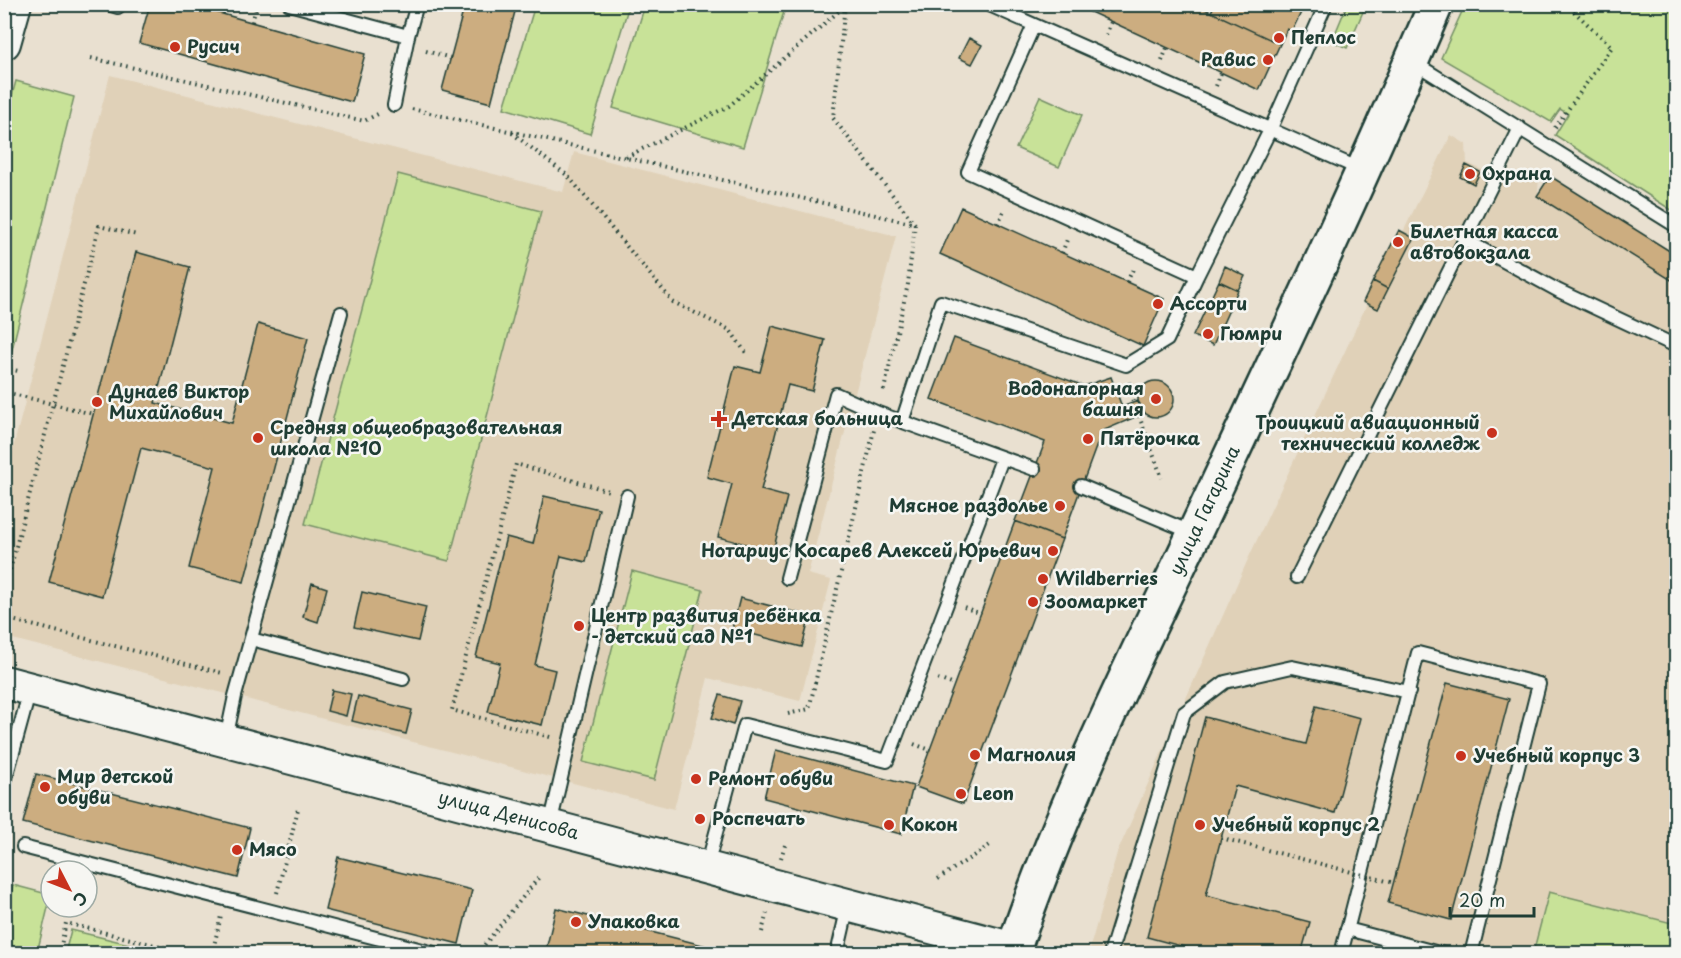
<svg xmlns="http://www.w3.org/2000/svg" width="1681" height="958" font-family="'Playpen Sans',sans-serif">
	<rect width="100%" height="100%" fill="#e9e0d0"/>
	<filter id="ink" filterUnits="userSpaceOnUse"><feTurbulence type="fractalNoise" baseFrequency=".0167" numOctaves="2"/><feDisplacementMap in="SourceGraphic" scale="12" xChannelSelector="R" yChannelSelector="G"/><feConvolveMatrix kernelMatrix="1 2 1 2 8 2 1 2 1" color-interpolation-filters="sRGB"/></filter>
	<g filter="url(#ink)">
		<path fill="#e0d1b8" d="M 110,75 L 563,192 L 574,152 L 896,236 L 808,574 L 831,580 L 800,701 L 708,678 L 674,809 L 5,637 L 5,479 Z
			M 1451,135 L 1466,144 L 1467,163 L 1509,182 L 1539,174 L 1538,195 L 1550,176 L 1676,255 L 1676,953 L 1088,954 L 1117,853 L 1249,557 L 1367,304 L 1378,309 L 1414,238 L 1403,232 Z"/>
		<path fill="#c8e298" stroke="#749066" stroke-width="1.5" d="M 535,5 L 629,5 L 590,134 L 504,108 Z
			M 645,5 L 786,5 L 743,147 L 613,108 Z
			M 1347,5 L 1366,5 L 1347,48 L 1332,41 Z
			M 1465,5 L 1676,5 L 1676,213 L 1555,135 L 1568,114 L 1560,109 L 1551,122 L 1441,58 Z
			M 16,81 L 74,97 L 5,378 L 4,124 Z
			M 1040,96 L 1082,115 L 1059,167 L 1016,148 Z
			M 398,174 L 541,211 L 449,561 L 305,524 Z
			M 632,571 L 703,590 L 654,780 L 583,762 Z
			M 13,885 L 51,895 L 37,953 L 5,953 L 5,918 Z
			M 1549,892 L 1676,924 L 1676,953 L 1533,953 Z
			M 71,930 L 166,953 L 65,953 Z"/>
		<path fill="#ccad80" stroke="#1f3d34" stroke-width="1.5" d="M 150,4 L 187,4 L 365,54 L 352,102 L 139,43 Z
			M 465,4 L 517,4 L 491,103 L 442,90 Z
			M 1073,4 L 1194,4 L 1280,44 L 1259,90 Z
			M 1215,4 L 1305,4 L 1292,31 L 1287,29 L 1280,44 L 1211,12 Z
			M 969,38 L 982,45 L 972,64 L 959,58 Z
			M 1466,165 L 1480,172 L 1474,184 L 1460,177 Z
			M 1550,176 L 1676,255 L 1676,283 L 1537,196 Z
			M 961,207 L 1164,299 L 1143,346 L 940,254 Z
			M 1399,230 L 1414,238 L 1388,289 L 1373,281 Z
			M 136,252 L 190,267 L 155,403 L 232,423 L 258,324 L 308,338 L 244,582 L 189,568 L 215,467 L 141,448 L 102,596 L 49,582 Z
			M 1225,266 L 1245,276 L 1238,290 L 1219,281 Z
			M 1219,281 L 1238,290 L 1213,345 L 1193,336 Z
			M 1373,281 L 1388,289 L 1378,309 L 1363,302 Z
			M 772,326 L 825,340 L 812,391 L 788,385 L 761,490 L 787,497 L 773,551 L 718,537 L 732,484 L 707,477 L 735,366 L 760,372 Z
			M 954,338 L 1084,386 L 1111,377 L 1122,407 L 1138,401 L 1145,413 L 1102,431 L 1062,539 L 1015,521 L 1045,442 L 931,399 Z
			M1138 399a18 18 0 1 1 36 0a18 18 0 1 1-36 0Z
			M 544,496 L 599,509 L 586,562 L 561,556 L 535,665 L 555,670 L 542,725 L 488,712 L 500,663 L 476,657 L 506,537 L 533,544 Z
			M 1015,521 L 1062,539 L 963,804 L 916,787 Z
			M 312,583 L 327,588 L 318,622 L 303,617 Z
			M 362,592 L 426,607 L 418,641 L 354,627 Z
			M 740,598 L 810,616 L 802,647 L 732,629 Z
			M 1447,683 L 1509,699 L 1451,920 L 1388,903 Z
			M 332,690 L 351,694 L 346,716 L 327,711 Z
			M 720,695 L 740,701 L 733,725 L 712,718 Z
			M 358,696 L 412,710 L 406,734 L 352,721 Z
			M 1316,706 L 1360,718 L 1335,813 L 1235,786 L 1206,895 L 1310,922 L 1301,954 L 1210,954 L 1147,937 L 1205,717 L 1306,744 Z
			M 776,750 L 913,786 L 901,834 L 764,798 Z
			M 36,774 L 250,828 L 238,878 L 23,823 Z
			M 338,857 L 472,890 L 459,944 L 325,910 Z
			M 556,908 L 580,914 L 738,954 L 545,954 Z"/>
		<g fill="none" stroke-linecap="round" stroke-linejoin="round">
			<g stroke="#1f3d34" stroke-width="16">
				<path id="service" d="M 108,4 L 118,7 L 119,4
					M 289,4 L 408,36 L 417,4
					M 987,4 L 1362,170
					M 1034,25 L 968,172 L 1197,276 L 1271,128 L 1326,4
					M 1413,62 L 1676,226
					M 394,105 L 408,36
					M 1465,240 L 1559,291 L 1676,346
					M 902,422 L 941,302 L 1126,365 L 1167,340 L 1197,276
					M 1081,486 L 1193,533
					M 1297,577 L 1520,128
					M 787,578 L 836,394 L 878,413 L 1034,469
					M 251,639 L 403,679
					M 226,739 L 235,696 L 341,313
					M 4,785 L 30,690
					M 550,825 L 627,496
					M 23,847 L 438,954
					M 707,866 L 745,725 L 887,761 L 1002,459
					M 1347,929 L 1443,954
					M 837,954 L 848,906
					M 1110,954 L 1184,713 L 1225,682 L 1292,667 L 1409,692
					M 1341,954 L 1418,653 L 1539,684 L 1471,954"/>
			</g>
			<g stroke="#1f3d34" stroke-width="36">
				<g id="tertiary">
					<path d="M 4,43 L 15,4"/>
					<path id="s1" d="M 4,682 L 1014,949"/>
				</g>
			</g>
			<g stroke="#1f3d34" stroke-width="38">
				<g id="secondary">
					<path id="s2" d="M 1012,954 C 1061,808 1129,670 1195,532 C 1277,357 1360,183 1436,4"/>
				</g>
			</g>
			<path stroke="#1f3d34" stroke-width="4" stroke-dasharray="1.5 4.5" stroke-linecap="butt" d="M 845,5 L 833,118 L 915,224
				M 193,6 L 193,4
				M 252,22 L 257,4
				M 1106,35 L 1111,22
				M 426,51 L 451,58
				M 91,58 L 364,121 L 378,114
				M 1162,61 L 1167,48
				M 1216,86 L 1221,73
				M 412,109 L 915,224 L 908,284 L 883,394
				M 1555,128 L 1612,47 L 1566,4
				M 512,133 L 568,176 L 673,302 L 730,330 L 746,353
				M 626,157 L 729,106 L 846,5
				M 998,224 L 1005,208
				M 1062,253 L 1068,237
				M 1127,282 L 1134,267
				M 4,368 L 18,371
				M 1129,382 L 1133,402
				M 13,394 L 93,414
				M 1139,416 L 1162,478
				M 987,554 L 1001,559
				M 4,593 L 99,226 L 137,235
				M 964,607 L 981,614
				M 4,618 L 222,673
				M 938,679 L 954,685
				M 788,714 L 809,709 L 874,430
				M 550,737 L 452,710 L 516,464 L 609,491
				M 914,744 L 930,750
				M 781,858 L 786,842
				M 938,879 L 993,843
				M 277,893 L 298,809
				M 762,932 L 767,912
				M 59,954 L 66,923 L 191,954
				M 212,954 L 221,916
				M 477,954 L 540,876"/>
			<use href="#service" stroke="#f6f6f2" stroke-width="12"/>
			<use href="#tertiary" stroke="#f6f6f2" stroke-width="32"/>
			<use href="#secondary" stroke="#f6f6f2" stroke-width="33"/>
			<path stroke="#1f3d34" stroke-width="4" stroke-dasharray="1.5 4.5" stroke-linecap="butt" d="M 1221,838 L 1394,883"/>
		</g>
	</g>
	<g fill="#c8321e" stroke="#f6f6f2" stroke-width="2">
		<circle cx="1279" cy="38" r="6"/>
		<circle cx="175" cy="47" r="6"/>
		<circle cx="1268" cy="60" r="6"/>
		<circle cx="1470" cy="174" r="6"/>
		<circle cx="1398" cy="242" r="6"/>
		<circle cx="1158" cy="304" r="6"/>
		<circle cx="1208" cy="334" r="6"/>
		<circle cx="1156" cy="399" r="6"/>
		<circle cx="97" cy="402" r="6"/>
		<path d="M716 410h6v6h6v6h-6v6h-6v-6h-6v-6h6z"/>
		<circle cx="1492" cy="433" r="6"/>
		<circle cx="258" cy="438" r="6"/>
		<circle cx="1088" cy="439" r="6"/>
		<circle cx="1060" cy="506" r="6"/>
		<circle cx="1053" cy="551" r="6"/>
		<circle cx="1043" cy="579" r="6"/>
		<circle cx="1033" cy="602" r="6"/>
		<circle cx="579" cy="626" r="6"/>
		<circle cx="975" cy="755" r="6"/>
		<circle cx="1461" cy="756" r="6"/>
		<circle cx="696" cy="779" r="6"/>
		<circle cx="45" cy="787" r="6"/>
		<circle cx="961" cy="794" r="6"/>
		<circle cx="700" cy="819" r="6"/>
		<circle cx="889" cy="825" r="6"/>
		<circle cx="1200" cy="825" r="6"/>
		<circle cx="237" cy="850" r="6"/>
		<circle cx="576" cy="922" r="6"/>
	</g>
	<g text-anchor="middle" stroke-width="5" stroke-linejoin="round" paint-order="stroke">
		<g font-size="18" font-weight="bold" fill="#1f3d34" stroke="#f6f6f2" text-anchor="start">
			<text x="1291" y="44">Пеплос</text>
			<text x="187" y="53">Русич</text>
			<text x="1256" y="66" text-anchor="end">Равис</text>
			<text x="1482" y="180">Охрана</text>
			<text x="1410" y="238">Билетная касса<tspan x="1410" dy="21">автовокзала</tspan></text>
			<text x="1170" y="310">Ассорти</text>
			<text x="1220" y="340">Гюмри</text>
			<text x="1144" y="395" text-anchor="end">Водонапорная<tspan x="1144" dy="21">башня</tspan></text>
			<text x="109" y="398">Дунаев Виктор<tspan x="109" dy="21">Михайлович</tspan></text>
			<text x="732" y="425">Детская больница</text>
			<text x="1480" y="429" text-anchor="end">Троицкий авиационный<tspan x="1480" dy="21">технический колледж</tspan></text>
			<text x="270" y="434">Средняя общеобразовательная<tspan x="270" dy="21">школа №10</tspan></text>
			<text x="1100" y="445">Пятёрочка</text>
			<text x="1048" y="512" text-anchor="end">Мясное раздолье</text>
			<text x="1041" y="557" text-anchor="end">Нотариус Косарев Алексей Юрьевич</text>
			<text x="1055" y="585">Wildberries</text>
			<text x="1045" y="608">Зоомаркет</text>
			<text x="591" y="622">Центр развития ребёнка<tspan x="591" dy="21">- детский сад №1</tspan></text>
			<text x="987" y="761">Магнолия</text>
			<text x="1473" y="762">Учебный корпус 3</text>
			<text x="57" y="783">Мир детской<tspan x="57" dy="21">обуви</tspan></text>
			<text x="708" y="785">Ремонт обуви</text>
			<text x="973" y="800">Leon</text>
			<text x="712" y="825">Роспечать</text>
			<text x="901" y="831">Кокон</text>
			<text x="1212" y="831">Учебный корпус 2</text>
			<text x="249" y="856">Мясо</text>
			<text x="588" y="928">Упаковка</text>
		</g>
		<g font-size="18" fill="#1f3d34" stroke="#f6f6f2">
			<text dy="6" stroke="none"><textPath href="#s2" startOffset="484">улица Гагарина</textPath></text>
			<text dy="6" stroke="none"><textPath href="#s1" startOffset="522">улица Денисова</textPath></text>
		</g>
	</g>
	<rect width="1681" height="958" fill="none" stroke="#f6f6f2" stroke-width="24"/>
	<rect x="12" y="12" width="1657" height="934" fill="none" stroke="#1f3d34" stroke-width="2" filter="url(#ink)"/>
	<g transform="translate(69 889) rotate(132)"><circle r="28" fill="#f6f6f2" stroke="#a0aca6" stroke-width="1.5"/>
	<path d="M0-4.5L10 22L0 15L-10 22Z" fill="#c8321e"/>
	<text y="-9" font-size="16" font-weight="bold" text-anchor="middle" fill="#1f3d34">С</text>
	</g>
	<path d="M1450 907v9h84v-9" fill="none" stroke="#1f3d34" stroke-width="3"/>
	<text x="1459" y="907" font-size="18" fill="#1f3d34" stroke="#f6f6f2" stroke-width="4.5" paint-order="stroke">20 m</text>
</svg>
